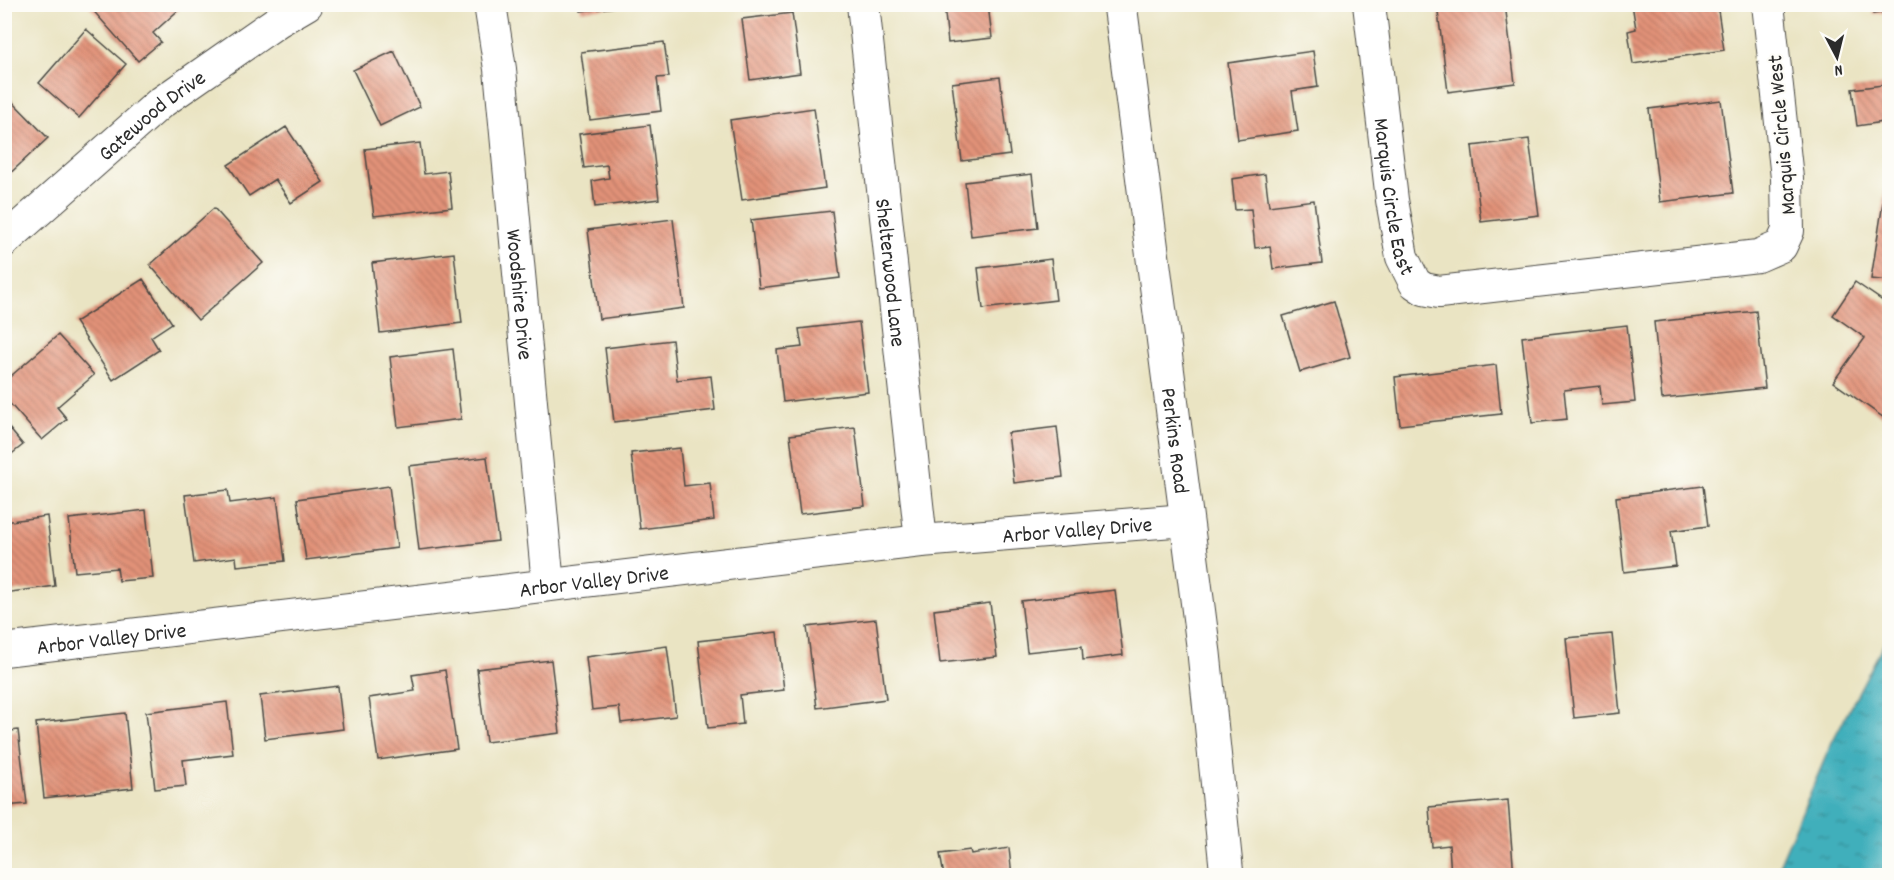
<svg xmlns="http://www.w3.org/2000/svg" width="1894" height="880" font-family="Dekko,sans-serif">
	<defs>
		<pattern id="water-ripples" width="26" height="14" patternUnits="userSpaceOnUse" patternTransform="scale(1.5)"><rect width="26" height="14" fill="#40afbb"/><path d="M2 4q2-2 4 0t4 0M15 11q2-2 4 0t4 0" fill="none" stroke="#368f98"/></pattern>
		<pattern id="building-back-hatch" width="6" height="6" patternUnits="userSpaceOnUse" patternTransform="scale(1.5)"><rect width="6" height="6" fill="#e29278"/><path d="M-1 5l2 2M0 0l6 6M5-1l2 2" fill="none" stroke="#b77763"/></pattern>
	</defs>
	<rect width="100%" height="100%" fill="#fdfcf7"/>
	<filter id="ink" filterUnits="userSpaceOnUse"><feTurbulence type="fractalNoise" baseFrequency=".0167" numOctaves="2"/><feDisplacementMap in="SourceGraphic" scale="12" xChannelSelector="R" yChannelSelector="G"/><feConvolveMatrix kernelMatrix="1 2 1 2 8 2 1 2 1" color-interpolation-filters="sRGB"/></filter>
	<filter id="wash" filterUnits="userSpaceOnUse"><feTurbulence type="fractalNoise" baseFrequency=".008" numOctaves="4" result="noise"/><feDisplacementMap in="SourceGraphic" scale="24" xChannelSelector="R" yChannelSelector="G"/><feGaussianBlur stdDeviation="1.35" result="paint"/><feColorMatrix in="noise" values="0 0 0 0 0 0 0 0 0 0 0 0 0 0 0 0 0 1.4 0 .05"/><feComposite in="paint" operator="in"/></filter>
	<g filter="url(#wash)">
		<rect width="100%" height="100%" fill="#eae4c3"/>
		<path fill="url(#water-ripples)" stroke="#366d73" stroke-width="1.5" d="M 1889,634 L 1889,875 L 1775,875 L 1832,742 Z"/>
		<g id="blocks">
			<path fill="url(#building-back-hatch)" d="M 92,4 L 185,4 L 153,33 L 161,42 L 138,61 L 89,6 Z
				M 580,4 L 625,4 L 625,6 L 581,11 Z
				M 944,4 L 988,4 L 992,38 L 948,43 Z
				M 1437,4 L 1505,4 L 1515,83 L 1448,92 Z
				M 1632,4 L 1717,4 L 1724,50 L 1633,64 L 1628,31 L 1636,29 Z
				M 1872,4 L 1890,4 L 1890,12 L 1873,14 Z
				M 792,13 L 800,73 L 750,80 L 742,19 Z
				M 86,29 L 126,64 L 79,118 L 39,83 Z
				M 664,42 L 669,77 L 657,78 L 661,111 L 590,120 L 581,52 Z
				M 394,51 L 420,107 L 380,126 L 353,70 Z
				M 1313,51 L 1318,87 L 1292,91 L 1298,131 L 1238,140 L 1228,63 Z
				M 1000,77 L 1010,155 L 962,161 L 952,83 Z
				M 1890,84 L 1890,121 L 1857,126 L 1852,89 Z
				M 4,93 L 48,138 L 4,179 Z
				M 1721,100 L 1733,193 L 1660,202 L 1649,109 Z
				M 814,108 L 825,188 L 742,200 L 730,120 Z
				M 650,125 L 659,199 L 595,207 L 592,181 L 609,178 L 607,165 L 584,168 L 579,134 Z
				M 286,127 L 323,182 L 291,203 L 275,179 L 249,196 L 228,165 Z
				M 1529,139 L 1539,215 L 1481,222 L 1472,146 Z
				M 420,143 L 424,174 L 448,171 L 452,207 L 374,216 L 365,149 Z
				M 1032,174 L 1038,228 L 971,236 L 965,182 Z
				M 1265,174 L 1269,206 L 1314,200 L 1322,263 L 1273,269 L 1270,246 L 1255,248 L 1251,209 L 1235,210 L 1232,179 Z
				M 1887,177 L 1890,178 L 1890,281 L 1871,279 Z
				M 214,208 L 263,263 L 198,320 L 150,265 Z
				M 832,211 L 840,278 L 759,288 L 751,220 Z
				M 673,219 L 684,308 L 599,319 L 588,230 Z
				M 454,253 L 462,323 L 380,333 L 372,263 Z
				M 1051,259 L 1056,300 L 983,309 L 978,268 Z
				M 143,279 L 172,323 L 151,337 L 159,350 L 113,380 L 75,322 Z
				M 1855,282 L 1890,306 L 1890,422 L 1833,382 L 1865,338 L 1833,315 Z
				M 1334,301 L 1350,357 L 1300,372 L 1283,316 Z
				M 1756,311 L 1765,388 L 1662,399 L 1654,322 Z
				M 859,322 L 868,392 L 783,402 L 777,350 L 802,347 L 799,329 Z
				M 1627,325 L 1635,402 L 1602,405 L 1600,386 L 1564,390 L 1567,419 L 1532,423 L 1522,337 Z
				M 58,335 L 94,375 L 57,407 L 67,419 L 42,440 L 4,397 L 4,382 Z
				M 672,340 L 677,380 L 711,376 L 715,410 L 614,422 L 605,348 Z
				M 453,349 L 461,419 L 398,427 L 390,357 Z
				M 1496,365 L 1501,414 L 1400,425 L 1395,377 Z
				M 4,422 L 23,445 L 4,460 Z
				M 855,427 L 865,506 L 800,514 L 790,435 Z
				M 1057,427 L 1063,477 L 1014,483 L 1008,433 Z
				M 680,448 L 684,486 L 710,483 L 714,520 L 640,529 L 631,453 Z
				M 487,457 L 498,541 L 419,550 L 409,466 Z
				M 389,486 L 397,548 L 306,560 L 297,499 Z
				M 1703,486 L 1708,526 L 1671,531 L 1676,566 L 1624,572 L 1616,497 Z
				M 228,490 L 230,503 L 277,497 L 285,561 L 237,566 L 236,557 L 194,563 L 185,495 Z
				M 146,510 L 153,578 L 119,581 L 117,568 L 75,572 L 69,519 Z
				M 47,516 L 55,586 L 4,593 L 4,522 Z
				M 1115,590 L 1123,655 L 1083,660 L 1082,646 L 1027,652 L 1021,601 Z
				M 990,603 L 997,657 L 940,663 L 934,610 Z
				M 876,619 L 886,699 L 817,708 L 807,627 Z
				M 777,632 L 784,690 L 740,695 L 743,724 L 708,728 L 698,641 Z
				M 1612,634 L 1620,713 L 1574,718 L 1566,638 Z
				M 667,646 L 676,716 L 621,723 L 619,707 L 592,710 L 586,657 Z
				M 551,660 L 560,733 L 486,742 L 477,669 Z
				M 445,670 L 457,749 L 378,760 L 369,698 L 415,691 L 412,675 Z
				M 338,686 L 343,729 L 265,739 L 260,696 Z
				M 227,702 L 233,754 L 183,760 L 186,786 L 155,789 L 146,712 Z
				M 125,713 L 133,788 L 44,798 L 36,723 Z
				M 18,730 L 27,804 L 4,806 L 4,732 Z
				M 1508,800 L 1514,876 L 1451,876 L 1449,845 L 1432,847 L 1429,807 Z
				M 1009,848 L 1012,876 L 944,876 L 940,854 L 970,850 L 971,854 Z"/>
		</g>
	</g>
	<g filter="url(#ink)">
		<use href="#blocks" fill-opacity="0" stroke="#484742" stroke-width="1.5"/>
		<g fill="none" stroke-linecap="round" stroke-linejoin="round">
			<g stroke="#484742" stroke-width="34">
				<g id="street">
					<path id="s1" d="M 490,4 L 500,69 L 548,585"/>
					<path id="s2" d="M 863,4 L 921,541"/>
					<path id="s3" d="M 1369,4 L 1392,200 L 1402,257 L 1415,283 L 1424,289 L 1439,292 L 1758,256 L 1781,246 L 1788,231 L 1787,178 L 1768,4"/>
					<path id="s4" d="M 4,241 L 159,104 L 278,21 L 307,4"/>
					<path id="s5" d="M 4,650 L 921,541 L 1186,520"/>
				</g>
			</g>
			<g stroke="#484742" stroke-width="35">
				<g id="secondary">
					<path id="s6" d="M 1120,4 L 1204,653 L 1227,876"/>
				</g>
			</g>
			<use href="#street" stroke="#fff" stroke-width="32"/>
			<use href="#secondary" stroke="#fff" stroke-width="33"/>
		</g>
	</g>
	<g text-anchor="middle" stroke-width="4.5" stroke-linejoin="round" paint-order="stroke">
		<g font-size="22" fill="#2b2b2b" stroke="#fdfcf7">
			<text dy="8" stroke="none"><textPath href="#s4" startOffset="194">Gatewood Drive</textPath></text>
			<text transform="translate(1780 135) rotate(-95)" y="8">Marquis Circle West</text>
			<text dy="8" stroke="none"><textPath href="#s3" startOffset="194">Marquis Circle East</textPath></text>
			<text dy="8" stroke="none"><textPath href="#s2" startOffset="270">Shelterwood Lane</textPath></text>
			<text dy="8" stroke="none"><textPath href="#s1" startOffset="292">Woodshire Drive</textPath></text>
			<text dy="8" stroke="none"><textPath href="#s6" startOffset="440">Perkins Road</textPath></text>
			<text dy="8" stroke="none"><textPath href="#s5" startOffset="1080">Arbor Valley Drive</textPath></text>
			<text dy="8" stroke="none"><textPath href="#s5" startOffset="594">Arbor Valley Drive</textPath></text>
			<text dy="8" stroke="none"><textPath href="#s5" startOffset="108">Arbor Valley Drive</textPath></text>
		</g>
	</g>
	<rect width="1894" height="880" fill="none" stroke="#fdfcf7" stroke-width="24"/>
	<g transform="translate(1837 57) rotate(173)" stroke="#fdfcf7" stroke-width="4.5" paint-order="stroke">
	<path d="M0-4.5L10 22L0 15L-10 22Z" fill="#2b2b2b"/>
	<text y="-9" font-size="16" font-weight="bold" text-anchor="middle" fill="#2b2b2b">N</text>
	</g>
</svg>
